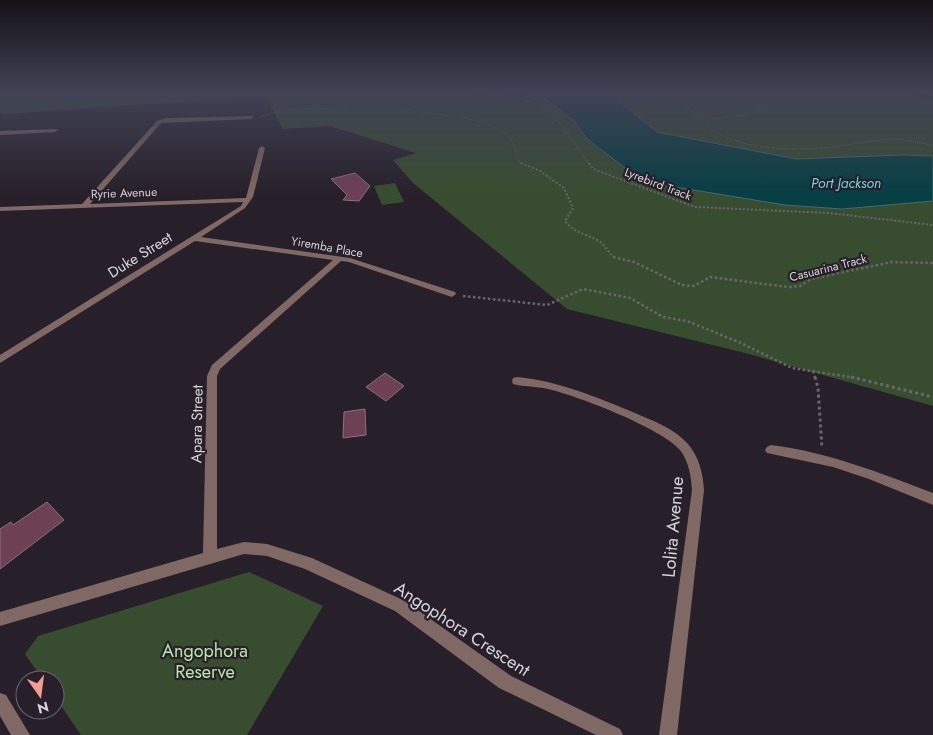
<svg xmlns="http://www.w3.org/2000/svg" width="933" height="735" font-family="Jost,sans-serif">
	<rect width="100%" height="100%" fill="#27202a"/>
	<path fill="#384d2f" d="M 0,92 L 499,92 L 548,100 L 575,122 L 587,139 L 625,168 L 785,205 L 842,209 L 933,201 L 933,406 L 749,354 L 567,309 L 413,183 L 393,160 L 416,153 L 330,126 L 283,129 L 265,96 L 4,114 L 0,113 Z
		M 608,92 L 933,92 L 912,94 L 933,99 L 933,156 L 902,155 L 796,159 L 657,132 Z
		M 395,183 L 404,202 L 382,205 L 374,186 Z
		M 249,572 L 323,606 L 247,735 L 81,735 L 55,697 L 55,680 L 43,680 L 25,654 L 38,636 Z"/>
	<path fill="#063f44" stroke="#456b71" d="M 499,92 L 608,92 L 657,132 L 796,159 L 902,155 L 933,156 L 933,201 L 842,209 L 785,205 L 657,184 L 625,168 L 587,139 L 575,122 L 548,100 Z"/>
	<path fill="#6d4054" stroke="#85757b" d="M 355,173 L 370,186 L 359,201 L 343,200 L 347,195 L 331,179 Z
		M 385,373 L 404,386 L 386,401 L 366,387 Z
		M 365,409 L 366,435 L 343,438 L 344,412 Z
		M 47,502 L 64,520 L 0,569 L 0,529 L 11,522 L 13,525 Z"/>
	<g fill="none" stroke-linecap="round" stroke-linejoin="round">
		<path stroke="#6b656e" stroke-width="1" stroke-dasharray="1 1" stroke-linecap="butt" d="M 372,92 C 378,96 385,102 391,104 C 427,119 480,111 509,137 C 515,143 515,156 522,165
			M 472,92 L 512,97 L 547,106 L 590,165
			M 664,92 L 708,122 L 709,128 C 738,150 796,151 831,147 C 851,145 871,140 892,139 C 905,139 919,143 933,145
			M 259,117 L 291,108 L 341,109 L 366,92
			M 708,122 L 712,119 L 745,115 L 752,110 L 770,107 L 787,92
			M 727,144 L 731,140"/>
		<path stroke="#6b656e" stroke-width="2" stroke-dasharray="2 2" stroke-linecap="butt" d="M 521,163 L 540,171 L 564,188 L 573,208 L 565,221 C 574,233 587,234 599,241 C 606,246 609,255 616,258
			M 589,163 L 593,169 L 695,207 L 829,213 L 933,225"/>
		<path stroke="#6b656e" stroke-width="2.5" stroke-dasharray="2.5 2.5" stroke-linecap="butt" d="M 613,257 L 634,262 L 682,285 L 694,286 L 710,277 L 788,287 L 800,286 L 811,279 L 892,262 L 933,263
			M 463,296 L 547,305 L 583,289 L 630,298 L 663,317 L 687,321 L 741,343 L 792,368 L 856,378
			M 813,371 L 815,378"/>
		<path stroke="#6b656e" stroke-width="3" stroke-dasharray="3 3" stroke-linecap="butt" d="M 815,377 L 818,388 L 822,448
			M 851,377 L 933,397"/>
		<path fill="#806964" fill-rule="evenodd" d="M 253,116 L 254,117 L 251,119 L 161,123 L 90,204 L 246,198 L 259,148 L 262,146 L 265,148 L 253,197 L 245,208 L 201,237 L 350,258 L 455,292 L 456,294 L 452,297 L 449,296 L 349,262 L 341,261 L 220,369 L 217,376 L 217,549 L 244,542 L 267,544 L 312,558 L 405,601 L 511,676 L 620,729 L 623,735 L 596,735 L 499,688 L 395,611 L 305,569 L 267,556 L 244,554 L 0,626 L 0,612 L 203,553 L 207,376 L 212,365 L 333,260 L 195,241 L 0,363 L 0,355 L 241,206 L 243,202 L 0,211 L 0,207 L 82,204 L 157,121 L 167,118 Z
			M 57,129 L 58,130 L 55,132 L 0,135 L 0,131 Z
			M 517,377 C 559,381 596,397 635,413 C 653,421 674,428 688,444 C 699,457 703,473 704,490 L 677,735 L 659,735 L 692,490 C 691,476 689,462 680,450 C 661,428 578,396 548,389 C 536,386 524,387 513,384 L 512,381 L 513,378 Z
			M 771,445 C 828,452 880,473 933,493 L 933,505 L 869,479 L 833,467 L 767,453 L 765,450 L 767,447 Z
			M 0,693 L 6,695 L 30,735 L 11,735 L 0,716 Z"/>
	</g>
	<linearGradient id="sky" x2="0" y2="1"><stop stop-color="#151217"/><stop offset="0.47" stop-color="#414255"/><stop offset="1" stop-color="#414255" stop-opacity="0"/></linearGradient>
	<rect width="933" height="195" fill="url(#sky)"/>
	<g text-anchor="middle" stroke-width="4.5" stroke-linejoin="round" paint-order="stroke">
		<g font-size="12" fill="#d8d3da" stroke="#27202a">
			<text transform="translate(658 184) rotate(21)" y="4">Lyrebird Track</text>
			<text transform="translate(124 193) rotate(-2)" y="4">Ryrie Avenue</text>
			<text transform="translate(327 247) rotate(10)" y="4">Yiremba Place</text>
			<text transform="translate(828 268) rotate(-14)" y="4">Casuarina Track</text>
		</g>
		<g font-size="14" font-style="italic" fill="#6cd5e0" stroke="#27202a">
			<text x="846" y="188">Port Jackson</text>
		</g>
		<g font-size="15" fill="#d8d3da" stroke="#27202a">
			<text transform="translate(140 255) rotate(-32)" y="5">Duke Street</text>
			<text transform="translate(197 424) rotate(-89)" y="5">Apara Street</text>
		</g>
		<g font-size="18" fill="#d8d3da" stroke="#27202a">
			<text transform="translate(673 527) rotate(-85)" y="6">Lolita Avenue</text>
			<text transform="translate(462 629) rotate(33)" y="6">Angophora Crescent</text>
		</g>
		<g font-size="18" fill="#bae7a6" stroke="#27202a">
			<text x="205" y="657">Angophora<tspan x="205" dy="21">Reserve</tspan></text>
		</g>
	</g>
	<g transform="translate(40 695) rotate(166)"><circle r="24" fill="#27202a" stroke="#6e6870"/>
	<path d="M0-4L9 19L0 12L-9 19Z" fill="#f59c92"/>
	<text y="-8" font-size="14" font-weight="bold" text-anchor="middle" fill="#d8d3da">N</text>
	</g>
</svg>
